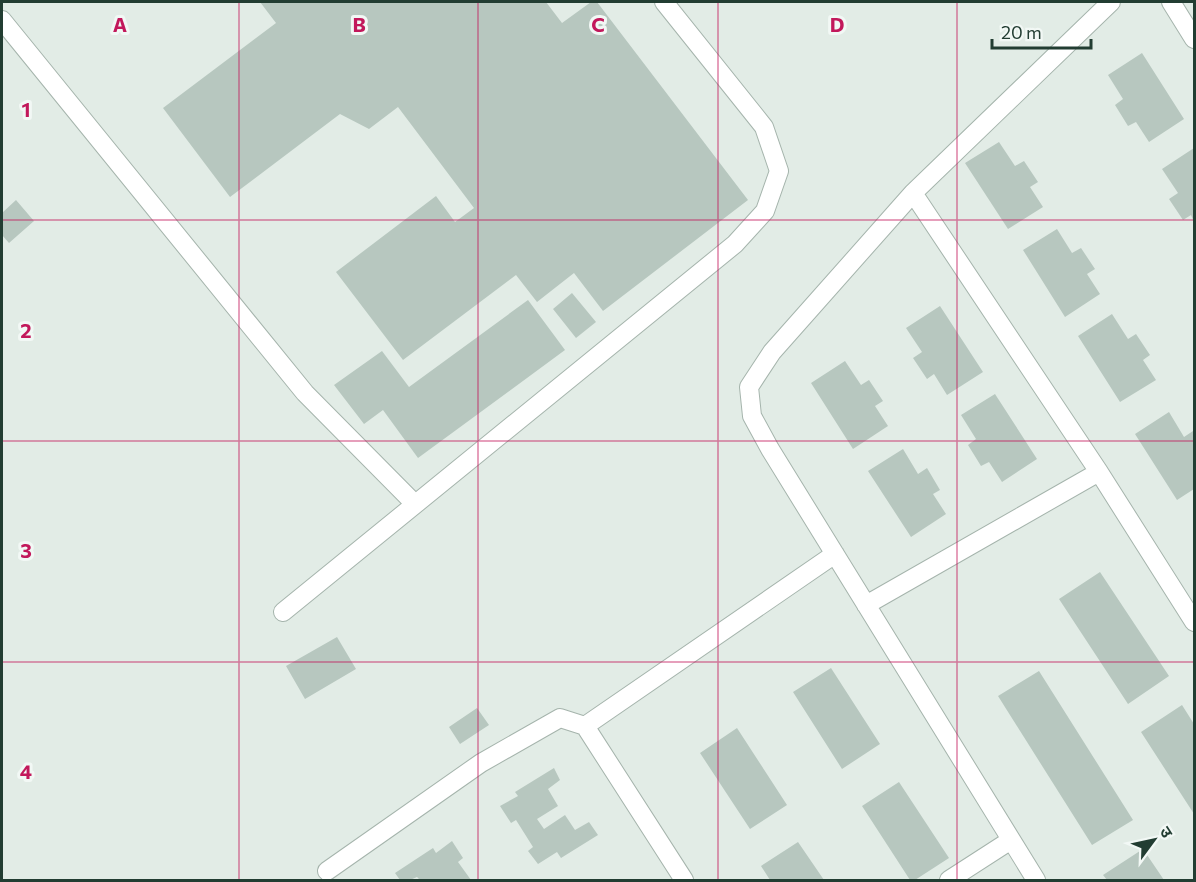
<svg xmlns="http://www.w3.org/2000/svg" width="1196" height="882" font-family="Commissioner,'Noto Sans Devanagari',sans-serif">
	<rect width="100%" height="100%" fill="#e2ece6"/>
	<path fill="#b7c7bf" d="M 260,2 L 546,2 L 562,23 L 591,2 L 597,2 L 748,200 L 603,311 L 574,273 L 537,302 L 516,275 L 403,360 L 336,272 L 436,196 L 455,222 L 474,208 L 398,107 L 369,129 L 340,114 L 230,197 L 163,108 L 276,23 Z
		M 1142,53 L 1184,119 L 1149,142 L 1136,122 L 1128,126 L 1115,105 L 1123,99 L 1108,75 Z
		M 999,142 L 1015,166 L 1024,161 L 1038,182 L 1030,187 L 1043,207 L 1008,229 L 965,163 Z
		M 1194,148 L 1194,222 L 1191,215 L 1183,220 L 1169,199 L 1178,193 L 1162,169 Z
		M 16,200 L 34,221 L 9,243 L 2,235 L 2,213 Z
		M 1057,229 L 1072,253 L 1081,248 L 1095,269 L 1087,274 L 1100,294 L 1065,317 L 1023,250 Z
		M 572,293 L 596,322 L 576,338 L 553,309 Z
		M 528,300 L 565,350 L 418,458 L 383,410 L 364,424 L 334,385 L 382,351 L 409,387 Z
		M 940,306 L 983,372 L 947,395 L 934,374 L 927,379 L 913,358 L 922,352 L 906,328 Z
		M 1112,314 L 1128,339 L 1136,334 L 1150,355 L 1143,360 L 1156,380 L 1120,402 L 1078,336 Z
		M 845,361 L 861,385 L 869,380 L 883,401 L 875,406 L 888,426 L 853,449 L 811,383 Z
		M 995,394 L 1037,459 L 1002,482 L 989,462 L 981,466 L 968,445 L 976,439 L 961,415 Z
		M 1169,412 L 1184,437 L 1193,431 L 1194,434 L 1194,489 L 1177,500 L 1135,434 Z
		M 903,449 L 918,474 L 927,468 L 940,490 L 933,494 L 946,514 L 911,537 L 868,471 Z
		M 1100,572 L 1169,676 L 1128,704 L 1059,599 Z
		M 337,637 L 356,669 L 305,699 L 286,666 Z
		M 831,668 L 880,744 L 842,769 L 793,692 Z
		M 1039,671 L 1133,820 L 1092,845 L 998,696 Z
		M 1182,705 L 1194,724 L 1194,814 L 1141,732 Z
		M 477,708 L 489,725 L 460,744 L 449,727 Z
		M 737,728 L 787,805 L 750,829 L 700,753 Z
		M 554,768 L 560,780 L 548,789 L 558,806 L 537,819 L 544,829 L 565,815 L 575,830 L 589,822 L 598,835 L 561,858 L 557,852 L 538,864 L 528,851 L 533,847 L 516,820 L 511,823 L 500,806 L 518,796 L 515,792 Z
		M 899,782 L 949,858 L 915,880 L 910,880 L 862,806 Z
		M 452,841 L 463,858 L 458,862 L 471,880 L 420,880 L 417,877 L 410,880 L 400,880 L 395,873 L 433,848 L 436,853 Z
		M 798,842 L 824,880 L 770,880 L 761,866 Z
		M 1143,849 L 1164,880 L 1107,880 L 1103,875 Z"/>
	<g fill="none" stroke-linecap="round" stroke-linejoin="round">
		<g stroke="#a5b4ac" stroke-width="20">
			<path id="lane" d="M 2,20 L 305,393 L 415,504
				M 283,612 L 735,244 L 765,211 L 779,171 L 764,127 L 664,2"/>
		</g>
		<g stroke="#a5b4ac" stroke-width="20">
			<path id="street" d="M 1171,2 L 1194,39
				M 913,193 L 1099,472 L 1194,622
				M 866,605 L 1099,472
				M 585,726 L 835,554
				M 327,871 L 481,763 L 560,718 L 585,726 L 684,880
				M 949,880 L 1011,840
				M 1036,880 L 770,449 L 752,416 L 749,387 L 772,352 L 913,193 L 1111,2"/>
		</g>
		<use href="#lane" stroke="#fff" stroke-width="18"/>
		<use href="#street" stroke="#fff" stroke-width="18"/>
	</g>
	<path fill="none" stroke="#c2185b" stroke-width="1.5" stroke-opacity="0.55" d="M 239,2 L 239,880M 478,2 L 478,880M 718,2 L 718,880M 957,2 L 957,880M 2,220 L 1194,220M 2,441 L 1194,441M 2,662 L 1194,662"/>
	<g font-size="20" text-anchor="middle" font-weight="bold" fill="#c2185b" stroke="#f2f8f5" stroke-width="6" stroke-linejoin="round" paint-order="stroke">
		<text x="120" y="32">A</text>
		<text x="359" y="32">B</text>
		<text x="598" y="32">C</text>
		<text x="837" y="32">D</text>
		<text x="26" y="117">1</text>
		<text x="26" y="338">2</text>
		<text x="26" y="558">3</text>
		<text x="26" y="779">4</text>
	</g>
	<rect width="1196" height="882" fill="none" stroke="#223d32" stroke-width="6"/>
	<g transform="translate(1154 840) rotate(57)" stroke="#f2f8f5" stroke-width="4.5" paint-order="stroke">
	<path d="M0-4.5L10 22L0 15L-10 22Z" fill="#223d32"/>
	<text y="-9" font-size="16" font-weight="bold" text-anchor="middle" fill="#223d32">उ</text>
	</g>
	<path d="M992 39v9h99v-9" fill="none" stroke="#223d32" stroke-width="3"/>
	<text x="1001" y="39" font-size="18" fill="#223d32" stroke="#f2f8f5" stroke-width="4.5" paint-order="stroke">20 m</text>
</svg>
